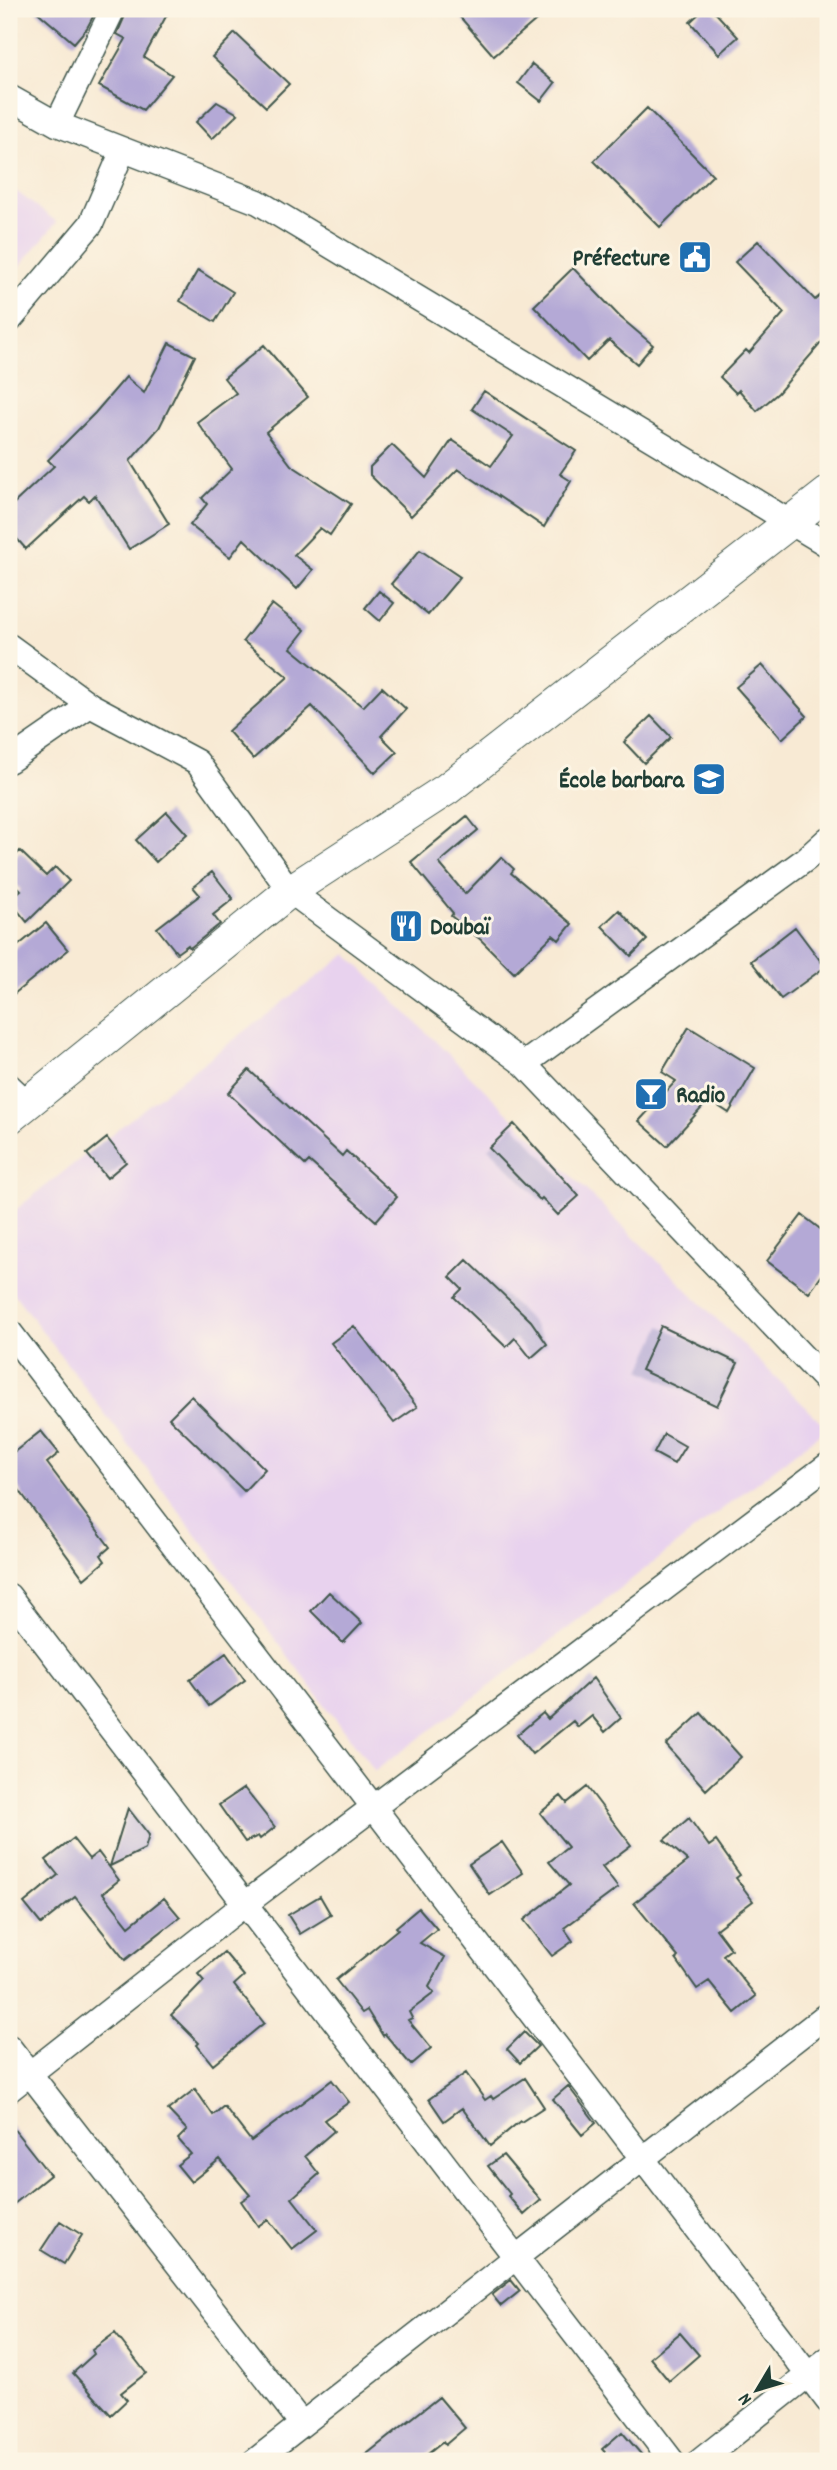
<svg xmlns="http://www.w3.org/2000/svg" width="837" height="2470" font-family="Dekko,sans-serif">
	<rect width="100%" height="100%" fill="#fcf5e5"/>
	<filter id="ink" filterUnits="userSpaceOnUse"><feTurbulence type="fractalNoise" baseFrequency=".0143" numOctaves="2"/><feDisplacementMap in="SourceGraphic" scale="14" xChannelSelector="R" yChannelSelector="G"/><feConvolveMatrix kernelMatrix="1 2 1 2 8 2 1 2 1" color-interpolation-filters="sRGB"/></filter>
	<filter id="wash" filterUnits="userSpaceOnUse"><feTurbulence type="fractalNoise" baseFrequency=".00686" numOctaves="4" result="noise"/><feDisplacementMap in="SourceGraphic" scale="28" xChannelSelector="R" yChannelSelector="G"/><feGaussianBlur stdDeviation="1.57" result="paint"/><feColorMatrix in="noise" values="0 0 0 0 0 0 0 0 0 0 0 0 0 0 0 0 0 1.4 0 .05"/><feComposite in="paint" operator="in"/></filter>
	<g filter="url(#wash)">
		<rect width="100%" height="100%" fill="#f8ead4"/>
		<path fill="#e8d2ee" d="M 9,186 L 57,222 L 9,279 Z
			M 347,954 L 827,1428 L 575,1623 L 375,1771 L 9,1287 L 9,1215 L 170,1088 Z"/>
		<g id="blocks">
			<path fill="#b4a9d6" d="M 34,9 L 97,9 L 87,28 L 74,43 Z
				M 128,9 L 170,9 L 144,57 L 172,75 L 143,110 L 99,86 L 126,39 L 117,34 Z
				M 453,9 L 549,9 L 494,56 Z
				M 704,9 L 712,9 L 738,37 L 719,54 L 690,22 Z
				M 235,33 L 289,84 L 266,107 L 212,57 Z
				M 532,64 L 555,83 L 541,101 L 518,83 Z
				M 217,102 L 238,114 L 212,139 L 196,122 Z
				M 647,108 L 713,175 L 660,227 L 594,161 Z
				M 758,241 L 815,300 L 828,289 L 828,335 L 778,393 L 757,411 L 739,390 L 736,393 L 720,377 L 746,350 L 749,353 L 784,313 L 735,262 Z
				M 573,268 L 620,317 L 653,345 L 637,364 L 609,340 L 587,361 L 534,306 Z
				M 198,270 L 233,292 L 215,322 L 180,301 Z
				M 169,343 L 195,356 L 159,428 L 130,461 L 169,524 L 129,549 L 95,495 L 89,501 L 84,496 L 26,549 L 9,530 L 9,508 L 54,466 L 48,460 L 95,413 L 126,377 L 144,393 Z
				M 264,345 L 308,397 L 266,432 L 291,465 L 351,504 L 330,535 L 320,528 L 294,555 L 313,570 L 297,589 L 244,539 L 230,557 L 190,525 L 207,504 L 202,498 L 232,469 L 197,422 L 236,393 L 224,378 Z
				M 484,391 L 576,451 L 560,474 L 571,481 L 544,527 L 458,469 L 411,516 L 370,475 L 370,467 L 392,445 L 426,478 L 452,440 L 491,466 L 513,436 L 472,409 Z
				M 420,550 L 460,577 L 428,615 L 391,584 Z
				M 379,591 L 394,603 L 380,621 L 365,608 Z
				M 272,604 L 305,630 L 291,648 L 363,707 L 382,687 L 406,709 L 381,736 L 397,752 L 375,773 L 312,706 L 253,759 L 228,731 L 288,677 L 243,641 Z
				M 762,665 L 807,716 L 782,739 L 736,687 Z
				M 651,716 L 671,737 L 644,763 L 624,742 Z
				M 167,812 L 187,834 L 156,862 L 136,840 Z
				M 467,816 L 478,830 L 439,863 L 465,894 L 501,857 L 514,869 L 511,873 L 572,924 L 559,940 L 553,935 L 514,973 L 481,940 L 451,916 L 453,913 L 411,862 Z
				M 20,851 L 46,876 L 55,867 L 69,881 L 27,922 L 9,900 L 21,890 L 9,878 L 9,862 Z
				M 212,872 L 233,899 L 213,915 L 220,924 L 190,948 L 188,945 L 177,953 L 157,928 L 200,895 L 193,887 Z
				M 619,910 L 647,940 L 631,956 L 602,926 Z
				M 46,923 L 68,950 L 9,998 L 9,953 Z
				M 795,927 L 825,967 L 781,999 L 751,961 Z
				M 689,1027 L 755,1068 L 729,1113 L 709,1100 L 667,1146 L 639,1121 L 676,1081 L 662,1072 Z
				M 249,1070 L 342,1156 L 346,1151 L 397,1197 L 376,1221 L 309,1161 L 305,1165 L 228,1093 Z
				M 514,1124 L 579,1196 L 558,1215 L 542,1198 L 540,1200 L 489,1148 Z
				M 107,1138 L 126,1162 L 107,1178 L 87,1154 Z
				M 802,1215 L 828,1235 L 828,1267 L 809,1293 L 767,1261 Z
				M 467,1260 L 531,1321 L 547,1344 L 531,1358 L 515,1338 L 506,1347 L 454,1297 L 462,1289 L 450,1277 Z
				M 354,1326 L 417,1407 L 394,1423 L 331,1343 Z
				M 661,1326 L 738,1363 L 717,1406 L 641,1370 Z
				M 191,1396 L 265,1469 L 244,1491 L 169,1418 Z
				M 41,1431 L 59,1453 L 47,1463 L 110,1547 L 101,1555 L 105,1561 L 84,1579 L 9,1476 L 9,1456 Z
				M 664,1434 L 685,1446 L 674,1464 L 654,1453 Z
				M 329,1592 L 362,1623 L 343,1643 L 311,1611 Z
				M 226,1653 L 245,1680 L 209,1706 L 190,1680 Z
				M 593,1678 L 621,1718 L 605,1732 L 592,1716 L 578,1727 L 573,1721 L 532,1754 L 517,1735 L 543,1713 L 548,1719 Z
				M 701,1713 L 741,1757 L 706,1790 L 666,1745 Z
				M 587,1787 L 631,1845 L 602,1867 L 618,1888 L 564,1928 L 573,1941 L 552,1956 L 524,1920 L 569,1885 L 549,1862 L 568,1847 L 540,1813 L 561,1796 L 567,1803 Z
				M 244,1788 L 275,1827 L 260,1839 L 258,1836 L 245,1842 L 219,1805 Z
				M 128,1808 L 149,1835 L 145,1849 L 110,1866 Z
				M 689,1818 L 709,1846 L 716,1841 L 740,1875 L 736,1878 L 753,1901 L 716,1929 L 731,1949 L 723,1955 L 756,1996 L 735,2013 L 709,1981 L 697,1989 L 676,1959 L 678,1957 L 634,1903 L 688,1861 L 664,1840 Z
				M 73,1839 L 89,1859 L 98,1852 L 119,1880 L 103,1893 L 129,1926 L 164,1898 L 180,1917 L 125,1960 L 75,1897 L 41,1924 L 24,1903 L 58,1875 L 46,1860 Z
				M 502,1842 L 523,1873 L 490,1895 L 469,1864 Z
				M 320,1896 L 331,1915 L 300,1934 L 288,1915 Z
				M 419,1908 L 437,1929 L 420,1943 L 445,1957 L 429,1987 L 434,1993 L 409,2012 L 412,2018 L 408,2020 L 431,2048 L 411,2065 L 385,2034 L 383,2036 L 367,2010 L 362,2013 L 336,1980 L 398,1929 L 396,1927 Z
				M 224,1952 L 244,1976 L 234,1985 L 264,2023 L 213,2065 L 197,2045 L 199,2043 L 171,2015 L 204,1981 L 198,1974 Z
				M 524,2032 L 538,2046 L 520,2063 L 507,2049 Z
				M 466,2073 L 485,2100 L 491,2096 L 493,2099 L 525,2078 L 544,2107 L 521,2122 L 520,2121 L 490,2146 L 462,2108 L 444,2121 L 429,2099 Z
				M 332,2080 L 349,2102 L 324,2120 L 334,2131 L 305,2156 L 319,2174 L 292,2198 L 317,2230 L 292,2249 L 268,2219 L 258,2226 L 241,2201 L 250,2195 L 220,2159 L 191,2182 L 177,2165 L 191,2154 L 178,2139 L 187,2130 L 168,2110 L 195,2089 L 213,2115 L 224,2106 L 251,2141 Z
				M 568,2086 L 596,2123 L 582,2135 L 553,2099 Z
				M 9,2123 L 50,2175 L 9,2208 Z
				M 503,2155 L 541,2200 L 524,2215 L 508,2196 L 510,2194 L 488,2166 Z
				M 60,2221 L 82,2235 L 64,2264 L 41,2250 Z
				M 511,2280 L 520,2291 L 501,2306 L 492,2295 Z
				M 115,2333 L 146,2373 L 121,2393 L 127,2400 L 111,2415 L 73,2373 L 94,2354 L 92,2350 Z
				M 680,2333 L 699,2355 L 669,2381 L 650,2358 Z
				M 439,2397 L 465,2428 L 445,2445 L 443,2442 L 419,2461 L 358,2461 Z
				M 622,2432 L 647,2461 L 613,2461 L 602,2449 Z"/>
		</g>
	</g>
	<g filter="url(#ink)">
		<use href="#blocks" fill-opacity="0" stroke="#40574c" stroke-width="2"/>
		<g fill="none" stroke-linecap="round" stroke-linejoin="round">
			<g stroke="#40574c" stroke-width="27">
				<path id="minor" d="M 9,97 L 57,124 L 258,202 L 828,545
					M 57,124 L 113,9
					M 9,321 L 91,224 L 123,150
					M 9,646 L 90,705 L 197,762 L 290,891 L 524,1064 L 828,1383
					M 9,761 L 90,705
					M 524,1064 L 806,859 L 828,839
					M 9,1086 L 28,1104
					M 9,1331 L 828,2401
					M 9,1596 L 672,2461
					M 9,2047 L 302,2424
					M 9,2090 L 245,1904 L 828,1465
					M 255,2461 L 828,2014
					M 700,2461 L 828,2359"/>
			</g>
			<g stroke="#40574c" stroke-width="34">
				<path id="tertiary" d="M 9,1118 L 290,891 L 447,789 L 828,493"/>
			</g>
			<use href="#minor" stroke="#fff" stroke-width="24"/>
			<use href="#tertiary" stroke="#fff" stroke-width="32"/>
		</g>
	</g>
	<defs>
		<g id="civic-square" transform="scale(1.75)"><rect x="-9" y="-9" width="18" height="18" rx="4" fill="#1f6fb2" stroke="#fcf5e5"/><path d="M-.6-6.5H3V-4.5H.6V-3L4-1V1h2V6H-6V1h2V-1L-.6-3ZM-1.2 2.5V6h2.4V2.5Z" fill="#fff"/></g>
		<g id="school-square" transform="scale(1.75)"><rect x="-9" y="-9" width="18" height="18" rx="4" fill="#1f6fb2" stroke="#fcf5e5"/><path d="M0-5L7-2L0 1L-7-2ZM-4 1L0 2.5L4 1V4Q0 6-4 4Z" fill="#fff"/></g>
		<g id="restaurant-square" transform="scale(1.75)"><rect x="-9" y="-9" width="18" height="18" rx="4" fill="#1f6fb2" stroke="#fcf5e5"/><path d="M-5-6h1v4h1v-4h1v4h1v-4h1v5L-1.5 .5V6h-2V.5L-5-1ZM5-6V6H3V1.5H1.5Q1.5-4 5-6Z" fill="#fff"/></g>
		<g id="bar-square" transform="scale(1.75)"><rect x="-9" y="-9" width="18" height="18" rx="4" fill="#1f6fb2" stroke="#fcf5e5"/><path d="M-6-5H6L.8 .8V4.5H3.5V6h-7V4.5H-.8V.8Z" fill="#fff"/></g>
	</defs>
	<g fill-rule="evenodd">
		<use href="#civic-square" x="695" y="257"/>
		<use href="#school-square" x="709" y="779"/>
		<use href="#restaurant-square" x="406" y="926"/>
		<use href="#bar-square" x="651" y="1094"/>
	</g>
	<g text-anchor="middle" stroke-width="6" stroke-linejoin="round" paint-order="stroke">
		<g font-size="24" font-weight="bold" fill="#1f3d34" stroke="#fcf5e5" text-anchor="end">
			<text x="670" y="265">Préfecture</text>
			<text x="684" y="787">École barbara</text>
			<text x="430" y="934" text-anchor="start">Doubaï</text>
			<text x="676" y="1102" text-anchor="start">Radio</text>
		</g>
	</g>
	<rect width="837" height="2470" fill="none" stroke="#fcf5e5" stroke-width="35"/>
	<g transform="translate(757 2390) rotate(232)" stroke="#fcf5e5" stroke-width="5" paint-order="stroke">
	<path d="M0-5L12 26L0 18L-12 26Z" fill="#1f3d34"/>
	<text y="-10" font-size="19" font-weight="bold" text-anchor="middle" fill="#1f3d34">N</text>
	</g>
</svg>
